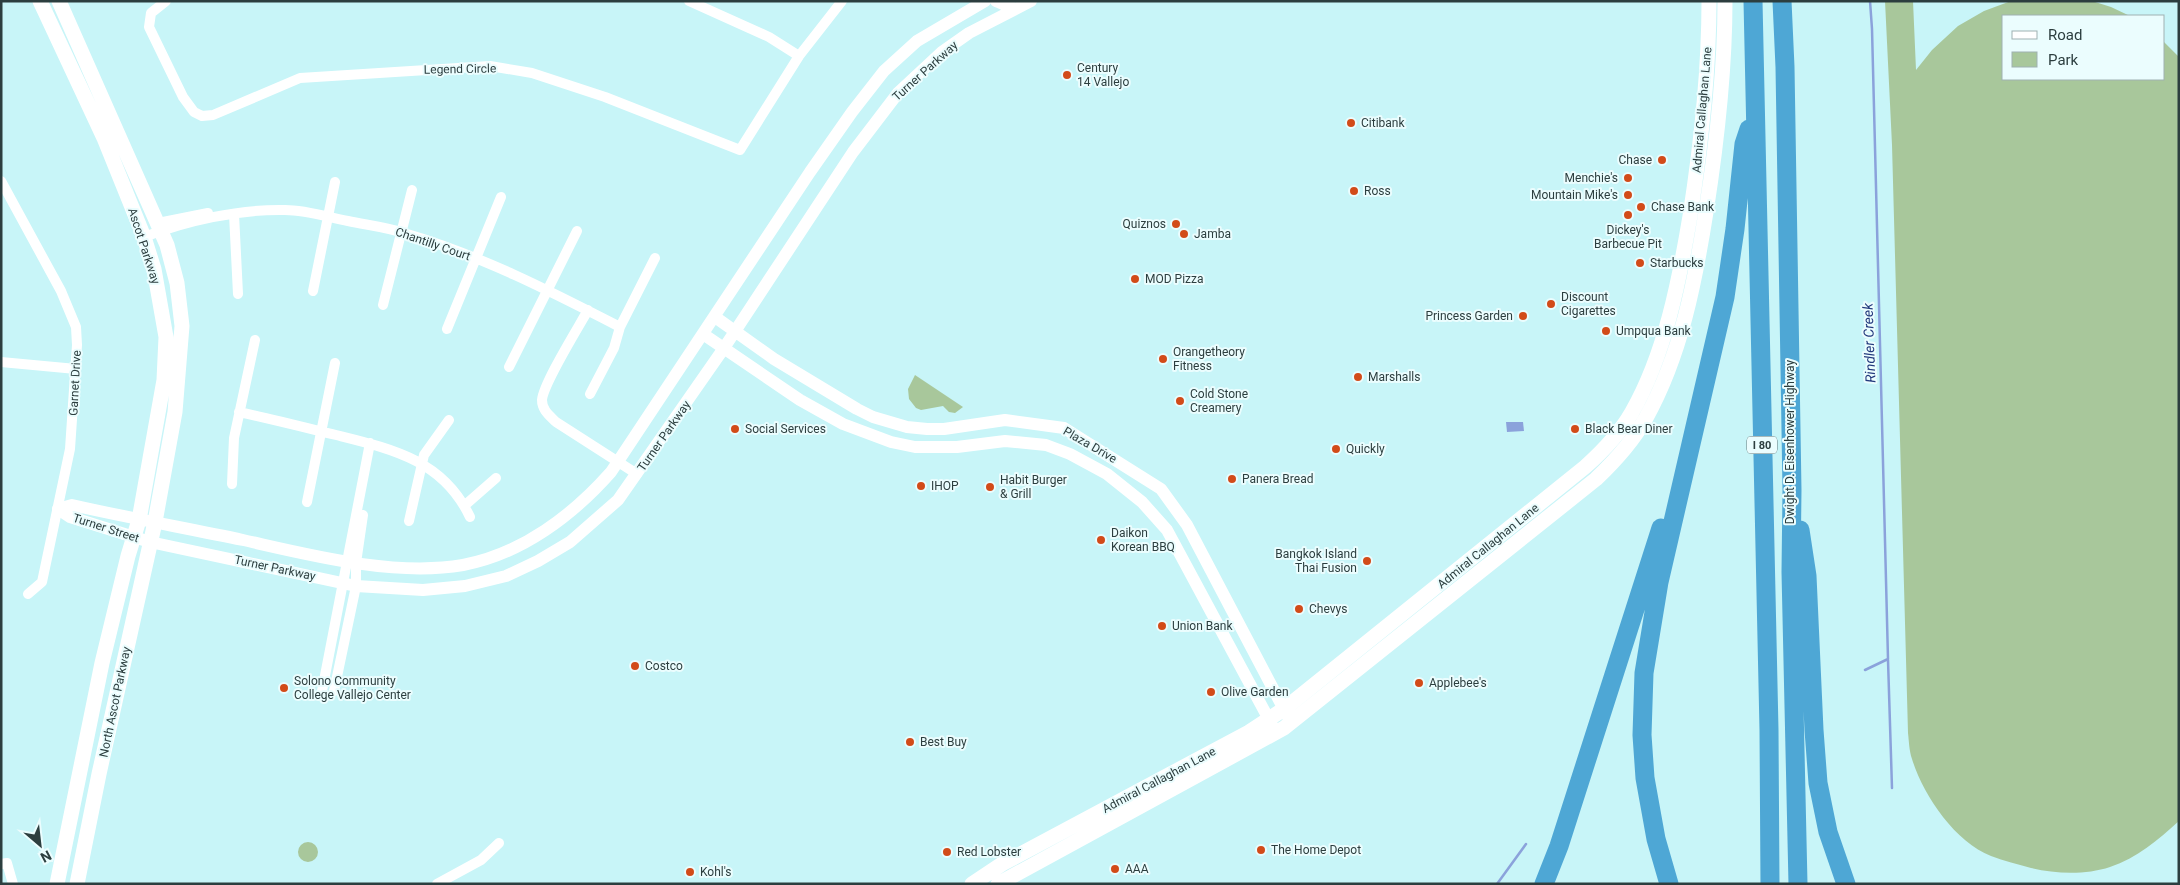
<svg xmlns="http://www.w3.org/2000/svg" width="2180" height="885" font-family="Roboto,sans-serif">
	<rect width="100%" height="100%" fill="#c8f5f8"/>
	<path fill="#a8c79b" d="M 1885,1 L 1913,1 L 1916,70 L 1932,50 L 1958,26 L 1984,11 L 2011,1 L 2092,1 L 2111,7 L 2130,16 L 2004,16 L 2004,79 L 2164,79 L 2164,42 L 2179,57 L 2179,821 C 2158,840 2137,858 2110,867 C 2086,875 2056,874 2031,868 C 2018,864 2004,861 1991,856 C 1955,842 1923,795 1912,759 C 1909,750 1909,741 1908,733 L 1892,145 Z
		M 915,375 L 963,407 L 955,413 L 949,412 L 943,406 L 921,410 L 916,408 L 909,399 L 908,389 Z
		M298 852a10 10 0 1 1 20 0a10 10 0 1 1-20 0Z"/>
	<path fill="#8ba2db" d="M 1506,422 L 1523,422 L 1524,431 L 1507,432 Z"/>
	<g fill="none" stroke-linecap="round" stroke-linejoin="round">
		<path stroke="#8ba2db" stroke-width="2.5" d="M 1888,660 L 1892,788
			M 1865,670 L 1888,659 L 1872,29 L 1870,1
			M 1497,884 L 1526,844"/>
		<path stroke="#fff" stroke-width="10" d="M 166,1 L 151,13 L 149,27 L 183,97 L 194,112 L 202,116 L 213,115 L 300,78 L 490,66 L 532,73 L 605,97 L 740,150 L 799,56 L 842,1
			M 689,1 L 769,37 L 799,56
			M 1,181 L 61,291 L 76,327 L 77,345 L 70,449 L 42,582 L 28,594
			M 234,214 L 238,294
			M 158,223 L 208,213
			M 144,237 C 186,221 238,209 285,210 C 306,210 328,217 348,221 C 367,225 386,227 404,233 C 480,255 550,291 620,327
			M 313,291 L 335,182
			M 383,305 L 412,190
			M 588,310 C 578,328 543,384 542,400 C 542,410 549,415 556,422 L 637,474
			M 447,329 L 501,197
			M 1,362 L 76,369
			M 509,367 L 577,231
			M 590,394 L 614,348 L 620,327 L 655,258
			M 239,412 C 271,419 303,427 336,435 C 392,449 443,460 470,517
			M 232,484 L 234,438 L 255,340
			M 307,502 L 335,363
			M 464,506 L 496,478
			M 409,521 L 424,455 L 449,420
			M 322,691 L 370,443
			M 334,691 L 356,586 L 356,563 L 363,515
			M 1,864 L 7,863 L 13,884
			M 437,884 L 481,860 L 499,843"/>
		<path stroke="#fff" stroke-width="12" d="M 996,1 L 1003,4 L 1009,1
			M 715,317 L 774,359 L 857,409 L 873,417 L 907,427 L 927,429 L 944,429 L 1005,420 L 1064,428 L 1161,489 L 1187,525 L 1288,717
			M 703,334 L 800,400 L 843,424 L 891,442 L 915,447 L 957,447 L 1005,441 L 1046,445 L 1070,454 L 1107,474 L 1142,502 L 1167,530 L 1273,727
			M 58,509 L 70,517 L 150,542 L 356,586 L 423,590 L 465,586 L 506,576 L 538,561 L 570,542 L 618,500 L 724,348 L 853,152 L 898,93 L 942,52 L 969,33 L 1031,1
			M 58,509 L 72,505 C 129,518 186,528 243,540 C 310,555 394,577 463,565 C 522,554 573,515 611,472 L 810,172 L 852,112 L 884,71 L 917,41 L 985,1"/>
		<path stroke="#fff" stroke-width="15" d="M 40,1 L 104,138 L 144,237 L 154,269 L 166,337 L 164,380 L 139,520 L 128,556 L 102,663 L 57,884
			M 59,1 L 167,245 L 177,283 L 182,326 L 175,412 L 155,522 L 99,774 L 77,884
			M 972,884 L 1002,864 L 1249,732 L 1284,709 L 1585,467 C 1603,451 1620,433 1632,412 C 1665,354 1679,282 1690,216 C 1701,145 1709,74 1709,1
			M 998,884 L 1284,728 L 1596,479 C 1615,461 1633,441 1646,418 C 1681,355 1695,282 1706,212 C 1717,142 1725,72 1725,1"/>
		<path stroke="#4ea7d5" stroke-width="19" d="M 1753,1 L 1769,730 L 1770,884
			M 1782,1 L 1785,67 L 1792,490 L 1791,572 L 1798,884
			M 1800,530 L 1807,576 L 1814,730 L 1818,783 L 1828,832 L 1846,884
			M 1544,884 L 1559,846 L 1661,528
			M 1669,884 L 1656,839 L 1645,778 L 1642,735 L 1644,673 L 1659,582 L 1725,297 L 1735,229 L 1744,144 L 1749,129"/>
	</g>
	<g fill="#d24b19" stroke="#ebfdfe" stroke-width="2">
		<circle cx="1067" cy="75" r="5"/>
		<circle cx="1351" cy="123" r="5"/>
		<circle cx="1662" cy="160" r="5"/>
		<circle cx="1628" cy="178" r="5"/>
		<circle cx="1354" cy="191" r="5"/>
		<circle cx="1628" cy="195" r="5"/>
		<circle cx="1641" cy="207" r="5"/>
		<circle cx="1628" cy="215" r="5"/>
		<circle cx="1176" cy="224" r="5"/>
		<circle cx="1184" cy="234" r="5"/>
		<circle cx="1640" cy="263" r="5"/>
		<circle cx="1135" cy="279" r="5"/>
		<circle cx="1551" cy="304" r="5"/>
		<circle cx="1523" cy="316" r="5"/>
		<circle cx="1606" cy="331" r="5"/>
		<circle cx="1163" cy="359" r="5"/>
		<circle cx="1358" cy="377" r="5"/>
		<circle cx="1180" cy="401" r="5"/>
		<circle cx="735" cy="429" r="5"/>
		<circle cx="1575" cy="429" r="5"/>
		<circle cx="1336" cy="449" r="5"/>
		<circle cx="1232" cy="479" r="5"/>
		<circle cx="921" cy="486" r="5"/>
		<circle cx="990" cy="487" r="5"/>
		<circle cx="1101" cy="540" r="5"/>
		<circle cx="1367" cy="561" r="5"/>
		<circle cx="1299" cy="609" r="5"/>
		<circle cx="1162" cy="626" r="5"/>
		<circle cx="635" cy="666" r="5"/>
		<circle cx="1419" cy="683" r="5"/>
		<circle cx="284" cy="688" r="5"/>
		<circle cx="1211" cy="692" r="5"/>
		<circle cx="910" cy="742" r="5"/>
		<circle cx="1261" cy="850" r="5"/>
		<circle cx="947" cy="852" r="5"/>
		<circle cx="1115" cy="869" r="5"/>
		<circle cx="690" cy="872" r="5"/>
	</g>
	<g text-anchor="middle" stroke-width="4" stroke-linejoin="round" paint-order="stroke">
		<rect fill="#ebfdfe" stroke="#657778" stroke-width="1" x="1747" y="436.5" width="30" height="17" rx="4"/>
		<g font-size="11" font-weight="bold" fill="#2c3e3f">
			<text x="1762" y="449">I 80</text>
		</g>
		<g font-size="12" fill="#2c3e3f" stroke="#ebfdfe" text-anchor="start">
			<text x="1077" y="72">Century<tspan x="1077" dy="14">14 Vallejo</tspan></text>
			<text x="1361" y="127">Citibank</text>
			<text x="1652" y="164" text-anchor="end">Chase</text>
			<text x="1618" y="182" text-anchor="end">Menchie's</text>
			<text x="1364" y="195">Ross</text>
			<text x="1618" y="199" text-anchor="end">Mountain Mike's</text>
			<text x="1651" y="211">Chase Bank</text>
			<text x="1166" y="228" text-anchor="end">Quiznos</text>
			<text x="1628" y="234" text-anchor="middle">Dickey's<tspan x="1628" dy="14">Barbecue Pit</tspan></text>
			<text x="1194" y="238">Jamba</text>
			<text x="1650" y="267">Starbucks</text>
			<text x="1145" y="283">MOD Pizza</text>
			<text x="1561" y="301">Discount<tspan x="1561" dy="14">Cigarettes</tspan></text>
			<text x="1513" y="320" text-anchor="end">Princess Garden</text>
			<text x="1616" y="335">Umpqua Bank</text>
			<text x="1173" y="356">Orangetheory<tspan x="1173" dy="14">Fitness</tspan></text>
			<text x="1368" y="381">Marshalls</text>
			<text x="1190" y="398">Cold Stone<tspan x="1190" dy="14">Creamery</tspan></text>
			<text x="745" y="433">Social Services</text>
			<text x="1585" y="433">Black Bear Diner</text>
			<text x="1346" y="453">Quickly</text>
			<text x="1242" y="483">Panera Bread</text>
			<text x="1000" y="484">Habit Burger<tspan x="1000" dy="14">&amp; Grill</tspan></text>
			<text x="931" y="490">IHOP</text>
			<text x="1111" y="537">Daikon<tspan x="1111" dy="14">Korean BBQ</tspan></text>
			<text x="1357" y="558" text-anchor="end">Bangkok Island<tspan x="1357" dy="14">Thai Fusion</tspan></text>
			<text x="1309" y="613">Chevys</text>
			<text x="1172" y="630">Union Bank</text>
			<text x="645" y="670">Costco</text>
			<text x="294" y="685">Solono Community<tspan x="294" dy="14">College Vallejo Center</tspan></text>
			<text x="1429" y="687">Applebee's</text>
			<text x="1221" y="696">Olive Garden</text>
			<text x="920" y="746">Best Buy</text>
			<text x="1271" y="854">The Home Depot</text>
			<text x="957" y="856">Red Lobster</text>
			<text x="1125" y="873">AAA</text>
			<text x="700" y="876">Kohl's</text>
		</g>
		<g font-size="12" fill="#2c3e3f" stroke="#ebfdfe">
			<text transform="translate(460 69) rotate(-1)" y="4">Legend Circle</text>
			<text transform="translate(925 71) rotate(-42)" y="4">Turner Parkway</text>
			<text transform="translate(1702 110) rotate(-85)" y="4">Admiral Callaghan Lane</text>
			<text transform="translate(433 244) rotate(19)" y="4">Chantilly Court</text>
			<text transform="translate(144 246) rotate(72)" y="4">Ascot Parkway</text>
			<text transform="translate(75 383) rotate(-87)" y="4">Garnet Drive</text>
			<text transform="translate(664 436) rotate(-55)" y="4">Turner Parkway</text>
			<text transform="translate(1790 442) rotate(-90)" y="4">Dwight D. Eisenhower Highway</text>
			<text transform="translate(1090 445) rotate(30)" y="4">Plaza Drive</text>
			<text transform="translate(106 528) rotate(18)" y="4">Turner Street</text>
			<text transform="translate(1488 546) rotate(-39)" y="4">Admiral Callaghan Lane</text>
			<text transform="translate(275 568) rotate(12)" y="4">Turner Parkway</text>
			<text transform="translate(115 702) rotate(-78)" y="4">North Ascot Parkway</text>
			<text transform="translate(1159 780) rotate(-28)" y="4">Admiral Callaghan Lane</text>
		</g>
		<g font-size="14" font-style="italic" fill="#233a7d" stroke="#ebfdfe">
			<text transform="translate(1869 343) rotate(-92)" y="5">Rindler Creek</text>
		</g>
	</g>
	<rect width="2180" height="885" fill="none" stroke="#2c3e3f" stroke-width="5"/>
	<rect x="2002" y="15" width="162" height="65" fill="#ebfdfe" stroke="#9fb1b2"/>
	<rect x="2012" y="31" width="25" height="8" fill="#ffffff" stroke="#9fb1b2"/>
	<text x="2048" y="40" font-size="15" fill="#2c3e3f">Road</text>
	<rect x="2012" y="52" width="25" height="15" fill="#a8c79b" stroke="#9fb1b2"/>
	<text x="2048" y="65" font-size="15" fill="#2c3e3f">Park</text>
	<g transform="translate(40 845) rotate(152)" stroke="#ebfdfe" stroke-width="4" paint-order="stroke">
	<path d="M0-4L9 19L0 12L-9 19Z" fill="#2c3e3f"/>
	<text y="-8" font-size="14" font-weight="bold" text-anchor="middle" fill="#2c3e3f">N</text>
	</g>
</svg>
